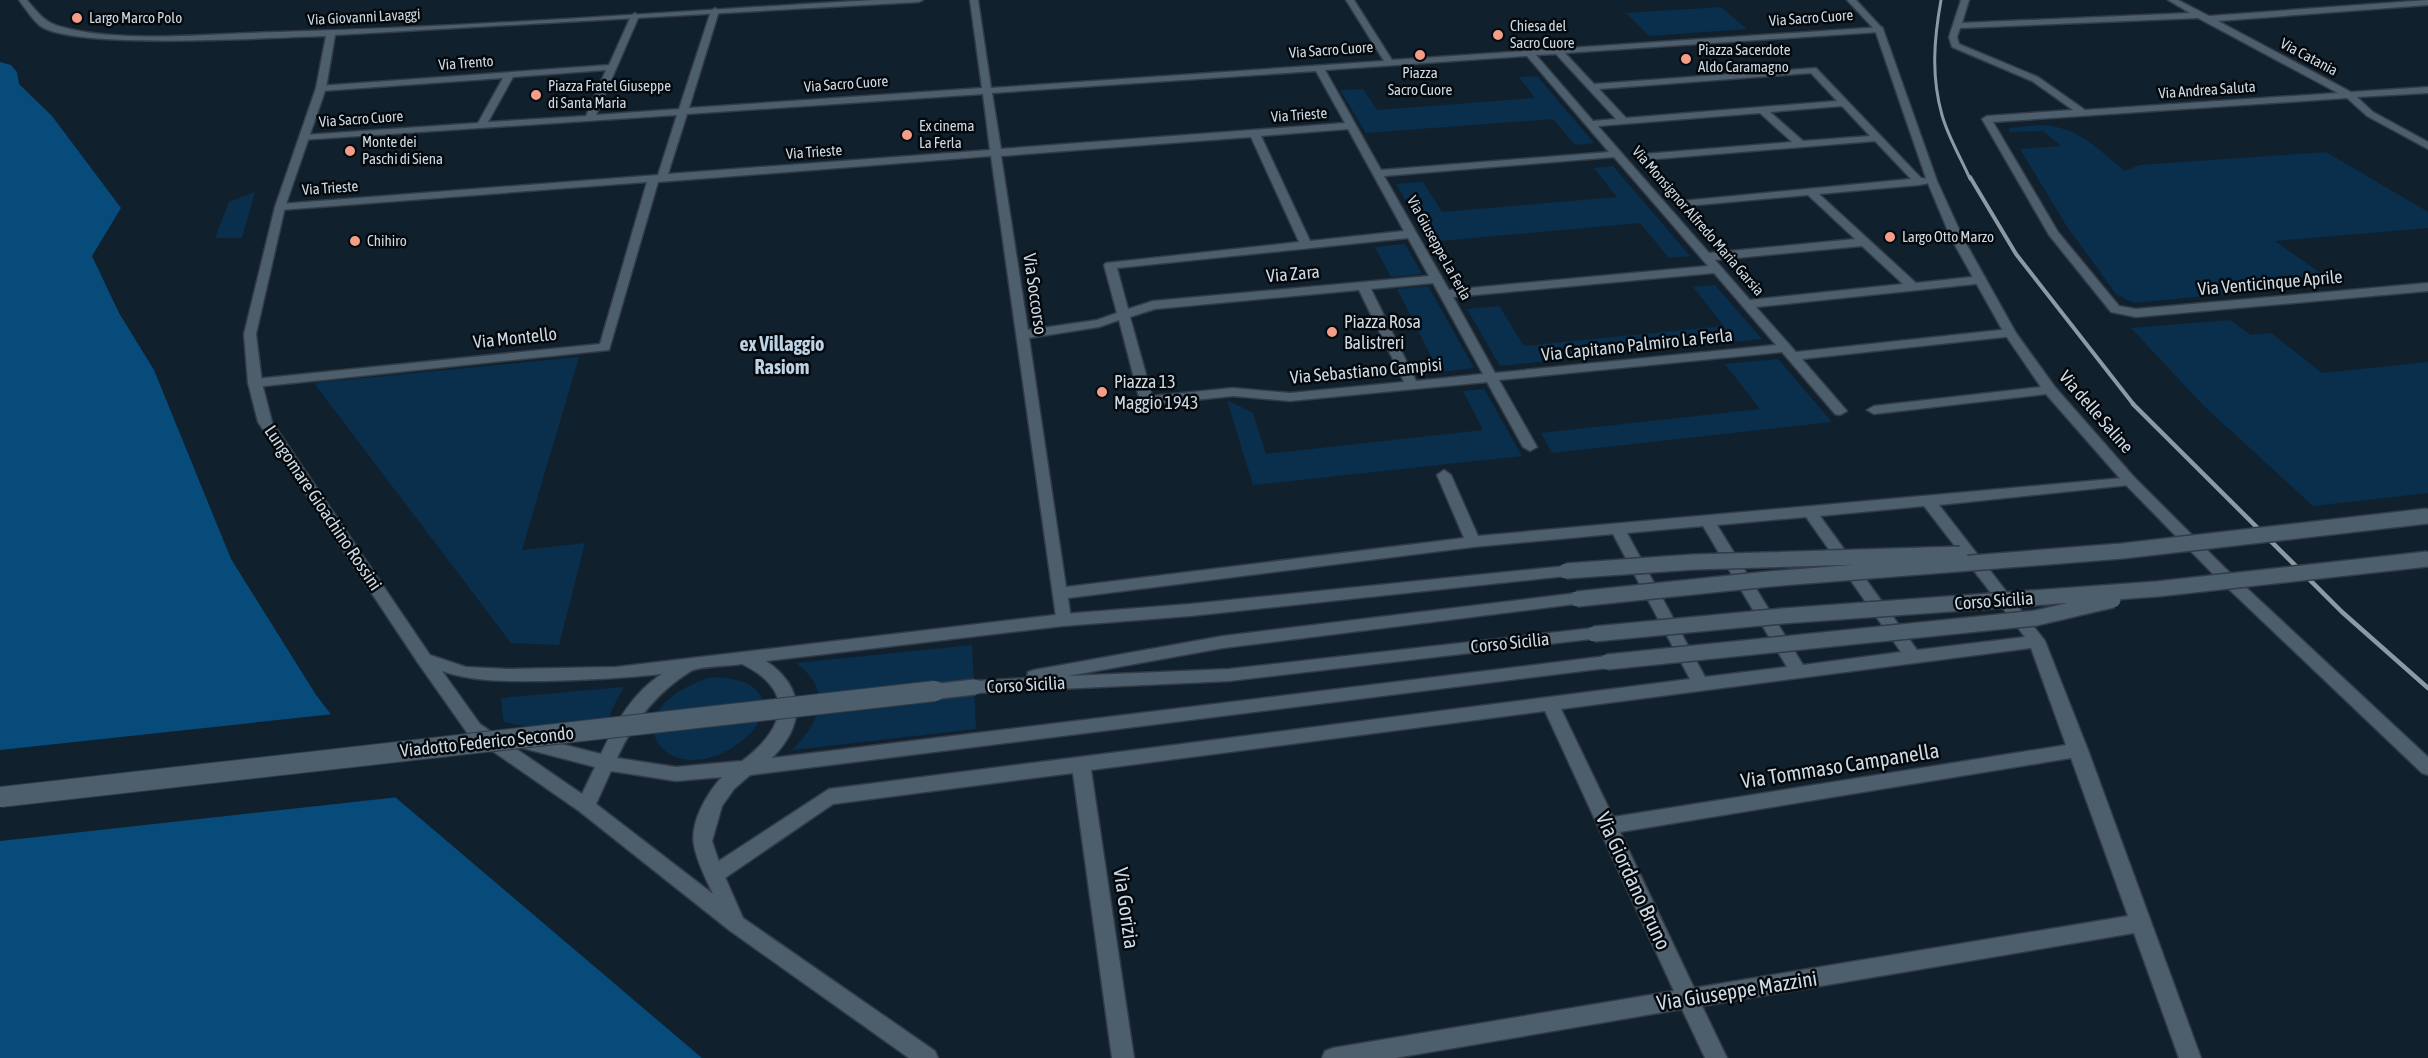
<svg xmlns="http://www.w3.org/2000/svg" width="2428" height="1058" font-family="'Asap Condensed',sans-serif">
	<rect width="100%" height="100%" fill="#11202d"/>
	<path fill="#092f4d" d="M 1721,7 L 1747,29 L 1649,36 L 1626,13 Z
		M 1537,76 L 1594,143 L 1575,145 L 1553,119 L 1366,133 L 1340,90 L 1363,89 L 1377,110 L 1535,98 L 1519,77 Z
		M 2040,125 C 2078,126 2096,148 2125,171 L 2139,165 L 2326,152 L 2428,212 L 2428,228 L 2275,241 L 2332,281 L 2319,285 L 2134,303 L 2116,294 L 2066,225 L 2020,149 L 2061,146 L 2043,131 L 2009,132 L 2009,128 Z
		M 1613,166 L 1690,256 L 1669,258 L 1640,223 L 1429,242 L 1396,184 L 1423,182 L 1442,212 L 1617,197 L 1594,168 Z
		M 255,192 L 242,238 L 215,238 L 229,202 Z
		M 1405,244 L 1422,274 L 1391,277 L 1375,247 Z
		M 1715,285 L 1762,339 L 1500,366 L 1467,309 L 1499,306 L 1524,346 L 1724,326 L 1693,287 Z
		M 1428,286 L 1474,368 L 1439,372 L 1397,289 Z
		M 2230,320 L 2251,335 L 2271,333 L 2322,373 L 2428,362 L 2428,493 L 2313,506 L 2204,406 L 2131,328 Z
		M 579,357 L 522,550 L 585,543 L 559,645 L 511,643 L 314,383 Z
		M 1778,359 L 1832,422 L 1552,453 L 1541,433 L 1760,409 L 1725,364 Z
		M 1484,389 L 1522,456 L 1253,485 L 1227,400 L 1253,413 L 1266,454 L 1483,430 L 1463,391 Z
		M 972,645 L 976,729 L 792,750 C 821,721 833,691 796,663 Z
		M 712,677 C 736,678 773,684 760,718 C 756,730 746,738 736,745 C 666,794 604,710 712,677 Z
		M 624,687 L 612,709 L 601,741 L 504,722 L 501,698 Z"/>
	<path fill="#074b7b" d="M 0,62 L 11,65 L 17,72 L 19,84 L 52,116 L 121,208 L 92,256 L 119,313 L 154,370 L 231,559 L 316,695 L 395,797 L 702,1058 L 0,1058 Z"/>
	<path fill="#11202d" d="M 0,0 L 64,0 L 69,5 L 0,20 Z
		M 334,714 L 399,797 L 0,841 L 0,750 Z"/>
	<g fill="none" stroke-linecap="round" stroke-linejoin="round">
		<g stroke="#323b46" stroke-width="3">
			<path id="street" d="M 970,0 L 978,0 L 991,88 L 1384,61 L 1346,0 L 1354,0 L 1392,60 L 1882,27 L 1883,29 L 1879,32 L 1565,53 L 1594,84 L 1816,68 L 1921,178 L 1930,179 L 1930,183 L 1919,185 L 1819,194 L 1916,283 L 1981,276 L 1985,277 L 1985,283 L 1756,307 L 1796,352 L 2010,329 L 2016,333 L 2014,336 L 1802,359 L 1847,411 L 1840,415 L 1835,414 L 1782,352 L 1499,380 L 1537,447 L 1530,451 L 1523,447 L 1487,382 L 1290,401 L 1233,396 L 1147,405 L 1140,401 L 1119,320 L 1099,327 L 1029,338 L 1066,587 L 1464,538 L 1437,475 L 1444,470 L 1451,475 L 1478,536 L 2134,477 L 2136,480 L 2134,483 L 2129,485 L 1939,505 L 2045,641 L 2088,750 L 2201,1058 L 2179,1058 L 2134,933 L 1702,1006 L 1727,1058 L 1705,1058 L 1682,1009 L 1395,1058 L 1322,1058 L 1325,1051 L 1333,1048 L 1674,991 L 1545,711 L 1091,770 L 1134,1058 L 1112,1058 L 1073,773 L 833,804 L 722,880 L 715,882 L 708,880 L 705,874 L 708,868 L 829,789 L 1690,679 L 1613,534 L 1473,547 L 1068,598 L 1071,620 L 1069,624 L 1057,624 L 991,156 L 658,182 L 609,350 L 255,387 L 248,383 L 255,379 L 600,344 L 647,182 L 280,210 L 275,207 L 280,204 L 658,175 L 677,115 L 300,140 L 300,136 L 304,135 L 478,123 L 503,78 L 321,91 L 316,88 L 318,86 L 609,65 L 631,16 L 635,13 L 639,16 L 596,115 L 679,109 L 711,11 L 715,8 L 719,11 L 689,108 L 982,88 ZM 1556,54 L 1616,119 L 1593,121 L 1536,55 ZM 1527,56 L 1609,152 L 1381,170 L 1325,70 ZM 606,70 L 586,116 L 488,122 L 513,77 ZM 1316,71 L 1345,123 L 1001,149 L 992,93 ZM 1811,73 L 1837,101 L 1626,118 L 1599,89 ZM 983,94 L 990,150 L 668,174 L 687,114 ZM 1842,106 L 1870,136 L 1803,141 L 1770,112 ZM 1760,113 L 1792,142 L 1644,154 L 1639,157 L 1644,160 L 1875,141 L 1911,179 L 1682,201 L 1682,205 L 1686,206 L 1808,195 L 1855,239 L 1709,253 L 1598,126 ZM 1348,129 L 1404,231 L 1310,241 L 1261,136 ZM 1251,137 L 1299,242 L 1106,263 L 1104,265 L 1117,313 L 1097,320 L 1028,330 L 1001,156 ZM 1614,157 L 1708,266 L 1449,290 L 1384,176 ZM 1408,238 L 1429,276 L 1153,301 L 1128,309 L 1117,268 ZM 1862,246 L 1903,284 L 1750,300 L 1715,260 ZM 1714,273 L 1776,345 L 1495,373 L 1453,297 ZM 1433,283 L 1483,374 L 1416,381 L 1371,289 ZM 1359,290 L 1404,382 L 1290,393 L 1233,388 L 1152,396 L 1130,317 L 1155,309 ZM 1924,506 L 2025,637 L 1917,650 L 1820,516 ZM 1806,517 L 1901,652 L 1803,665 L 1717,525 ZM 1703,526 L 1787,667 L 1705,677 L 1627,533 ZM 2031,648 L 2066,745 L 1613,817 L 1561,709 ZM 2071,758 L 2128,916 L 1694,988 L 1620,832 Z
				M 1961,0 L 1969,0 L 1962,23 L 2190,13 L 2168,0 L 2178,0 L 2209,16 L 2428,0 L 2428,5 L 2218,21 L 2351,92 L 2428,87 L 2428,93 L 2357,97 L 2373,112 L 2428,142 L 2428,149 L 2367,116 L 2347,98 L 1993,122 L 2058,232 L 2119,306 L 2136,309 L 2428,283 L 2428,291 L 2136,317 L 2111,312 L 2049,235 L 1982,119 L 1987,116 L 2073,110 L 2032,81 L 1952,47 L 1949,37 ZM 2198,18 L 2338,93 L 2085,110 L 2038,77 L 1959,44 L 1957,37 L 1960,28 Z
				M 2050,386 L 2057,390 L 2055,393 L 1874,414 L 1867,410 L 1874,406 Z"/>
		</g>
		<g stroke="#323b46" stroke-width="3">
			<path id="secondary" d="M 19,0 L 27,0 C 38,13 45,23 62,27 C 122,44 215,33 278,32 C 477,27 676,11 874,0 L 923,0 L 919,2 L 335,35 L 326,88 L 285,207 L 256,334 L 262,383 L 272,422 L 430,655 L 466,667 L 508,669 L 616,667 L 1063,614 L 1190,604 L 1566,566 L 1574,571 L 1566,576 L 1190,616 L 1063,626 L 766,661 C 806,688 805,725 772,758 L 1607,656 L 1613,658 L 1615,662 L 1613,666 L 1607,668 L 750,775 L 734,789 L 722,806 L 712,841 L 721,868 L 743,918 L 935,1051 L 938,1058 L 909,1058 L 729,930 L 579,811 L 468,734 L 418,663 L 258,422 L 248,383 L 244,334 L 275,207 L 316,88 L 326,36 C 276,37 71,51 39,25 C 32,19 25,8 19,0 ZM 742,664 C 797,691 785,729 742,761 L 676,767 L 617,758 C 634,721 657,692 691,671 C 699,666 731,666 742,664 ZM 442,671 C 476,683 511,681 547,681 C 586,680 624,678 662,674 C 633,692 615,724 601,754 L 521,734 L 515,736 L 512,741 L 515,746 L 595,767 L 582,794 L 480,724 ZM 611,771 L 676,781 L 722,777 C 707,793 690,822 694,845 C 697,862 706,879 713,894 L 596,804 Z
				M 1847,0 L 1856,0 L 1883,29 L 1937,181 L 1963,238 L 2016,333 L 2055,387 L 2134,477 L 2224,567 L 2428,757 L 2428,775 L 2422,773 L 2214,575 L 2124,483 L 2045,393 L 2004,333 L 1951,238 L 1927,181 L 1875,30 Z
				M 1577,593 L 1583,595 L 1585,599 L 1583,603 L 1223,648 L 1068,676 L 1229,669 L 1594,628 L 1600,630 L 1602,634 L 1600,638 L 1229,681 L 975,693 L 969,692 L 967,687 L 969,682 L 975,681 L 1027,678 L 1028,672 L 1034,670 L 1223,636 Z"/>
		</g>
		<use href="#street" fill="#4d5e6d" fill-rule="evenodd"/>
		<use href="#secondary" fill="#4d5e6d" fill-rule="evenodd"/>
		<path stroke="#8d99a3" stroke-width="3" d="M 1941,0 C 1934,39 1931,76 1942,115 C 1948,137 1961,158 1970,179"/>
		<path stroke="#8d99a3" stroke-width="4" d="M 1970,177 L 2016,254 L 2134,405"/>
		<path stroke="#8d99a3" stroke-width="4.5" d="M 2133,404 L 2342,612 L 2428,688"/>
		<g stroke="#323b46" stroke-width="18" stroke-linecap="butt">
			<path id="secondary-bridge-far1" d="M 1566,571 L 1693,562 L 1960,554
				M 1577,599 L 1769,579 L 2122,551 L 2428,516
				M 1594,634 L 1782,616 L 2157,589 L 2428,559
				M 1607,662 L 2036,618 L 2113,600
				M 922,693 L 975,687"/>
		</g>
		<g stroke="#323b46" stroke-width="22" stroke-linecap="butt">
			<path id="secondary-bridge" d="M 0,797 L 935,691"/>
		</g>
		<use href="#secondary-bridge-far1" stroke="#4d5e6d" stroke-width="15"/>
		<use href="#secondary-bridge" stroke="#4d5e6d" stroke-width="20"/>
	</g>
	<g fill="#f49e88" stroke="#04090e" stroke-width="2">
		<circle cx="77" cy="18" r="6"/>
		<circle cx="1498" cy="35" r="6"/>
		<circle cx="1420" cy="55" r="6"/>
		<circle cx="1686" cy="59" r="6"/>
		<circle cx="536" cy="95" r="6"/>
		<circle cx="907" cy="135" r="6"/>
		<circle cx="350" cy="151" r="6"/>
		<circle cx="1890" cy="237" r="6"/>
		<circle cx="355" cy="241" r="6"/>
		<circle cx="1332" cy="332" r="6"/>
		<circle cx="1102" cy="392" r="6"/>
	</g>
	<g text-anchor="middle" stroke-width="5" stroke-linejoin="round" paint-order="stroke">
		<g font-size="15" fill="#cfd9e2" stroke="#04090e">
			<text transform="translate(364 17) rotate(-3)" y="5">Via Giovanni Lavaggi</text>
			<text transform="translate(1811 18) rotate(-4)" y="5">Via Sacro Cuore</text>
			<text transform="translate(1331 50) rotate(-4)" y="5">Via Sacro Cuore</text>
			<text transform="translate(2309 57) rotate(28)" y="5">Via Catania</text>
			<text transform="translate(466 63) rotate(-4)" y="5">Via Trento</text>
			<text transform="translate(846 84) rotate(-4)" y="5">Via Sacro Cuore</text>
			<text transform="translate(2207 90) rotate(-4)" y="5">Via Andrea Saluta</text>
			<text transform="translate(1299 115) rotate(-4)" y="5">Via Trieste</text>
			<text transform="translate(361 119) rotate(-4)" y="5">Via Sacro Cuore</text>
			<text transform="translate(814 152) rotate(-4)" y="5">Via Trieste</text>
			<text transform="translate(330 188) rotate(-4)" y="5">Via Trieste</text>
			<text transform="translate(1698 221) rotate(49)" y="5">Via Monsignor Alfredo Maria Garsia</text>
			<text transform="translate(1439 248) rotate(61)" y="5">Via Giuseppe La Ferla</text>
		</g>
		<g font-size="15" fill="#cfd9e2" stroke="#04090e" text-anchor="start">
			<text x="89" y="23">Largo Marco Polo</text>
			<text x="1510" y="31">Chiesa del<tspan x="1510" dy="17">Sacro Cuore</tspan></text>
			<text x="1698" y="55">Piazza Sacerdote<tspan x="1698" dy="17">Aldo Caramagno</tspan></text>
			<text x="1420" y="78" text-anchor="middle">Piazza<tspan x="1420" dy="17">Sacro Cuore</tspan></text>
			<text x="548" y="91">Piazza Fratel Giuseppe<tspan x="548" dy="17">di Santa Maria</tspan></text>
			<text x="919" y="131">Ex cinema<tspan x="919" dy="17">La Ferla</tspan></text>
			<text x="362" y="147">Monte dei<tspan x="362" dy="17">Paschi di Siena</tspan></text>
			<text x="1902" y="242">Largo Otto Marzo</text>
			<text x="367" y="246">Chihiro</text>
		</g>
		<g font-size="18" fill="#cfd9e2" stroke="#04090e">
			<text transform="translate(1293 274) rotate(-5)" y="6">Via Zara</text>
			<text transform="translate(2270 283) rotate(-5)" y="6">Via Venticinque Aprile</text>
			<text transform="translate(1035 294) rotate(82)" y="6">Via Soccorso</text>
			<text transform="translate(515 338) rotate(-6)" y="6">Via Montello</text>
			<text transform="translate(1637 345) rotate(-6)" y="6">Via Capitano Palmiro La Ferla</text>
			<text transform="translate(1366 371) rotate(-5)" y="6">Via Sebastiano Campisi</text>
			<text transform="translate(2096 412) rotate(49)" y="6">Via delle Saline</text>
			<text transform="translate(323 508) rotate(56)" y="6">Lungomare Gioachino Rossini</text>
			<text transform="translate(1994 601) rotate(-4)" y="6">Corso Sicilia</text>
			<text transform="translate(1510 643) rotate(-6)" y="6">Corso Sicilia</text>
			<text transform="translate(1026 685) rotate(-3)" y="6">Corso Sicilia</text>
			<text transform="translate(487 742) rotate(-6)" y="6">Viadotto Federico Secondo</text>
		</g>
		<g font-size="18" fill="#cfd9e2" stroke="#04090e" text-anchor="start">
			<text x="1344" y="328">Piazza Rosa<tspan x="1344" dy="21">Balistreri</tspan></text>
			<text x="1114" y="388">Piazza 13<tspan x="1114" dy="21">Maggio 1943</tspan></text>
		</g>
		<g font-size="20" font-weight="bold" fill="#bfd2e4" stroke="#04090e">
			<text x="782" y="351">ex Villaggio<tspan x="782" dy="23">Rasiom</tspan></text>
		</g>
		<g font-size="21" fill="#cfd9e2" stroke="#04090e">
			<text transform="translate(1840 766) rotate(-9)" y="7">Via Tommaso Campanella</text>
			<text transform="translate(1633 881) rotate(65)" y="7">Via Giordano Bruno</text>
			<text transform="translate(1126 908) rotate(82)" y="7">Via Gorizia</text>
			<text transform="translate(1737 991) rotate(-9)" y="7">Via Giuseppe Mazzini</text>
		</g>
	</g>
</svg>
